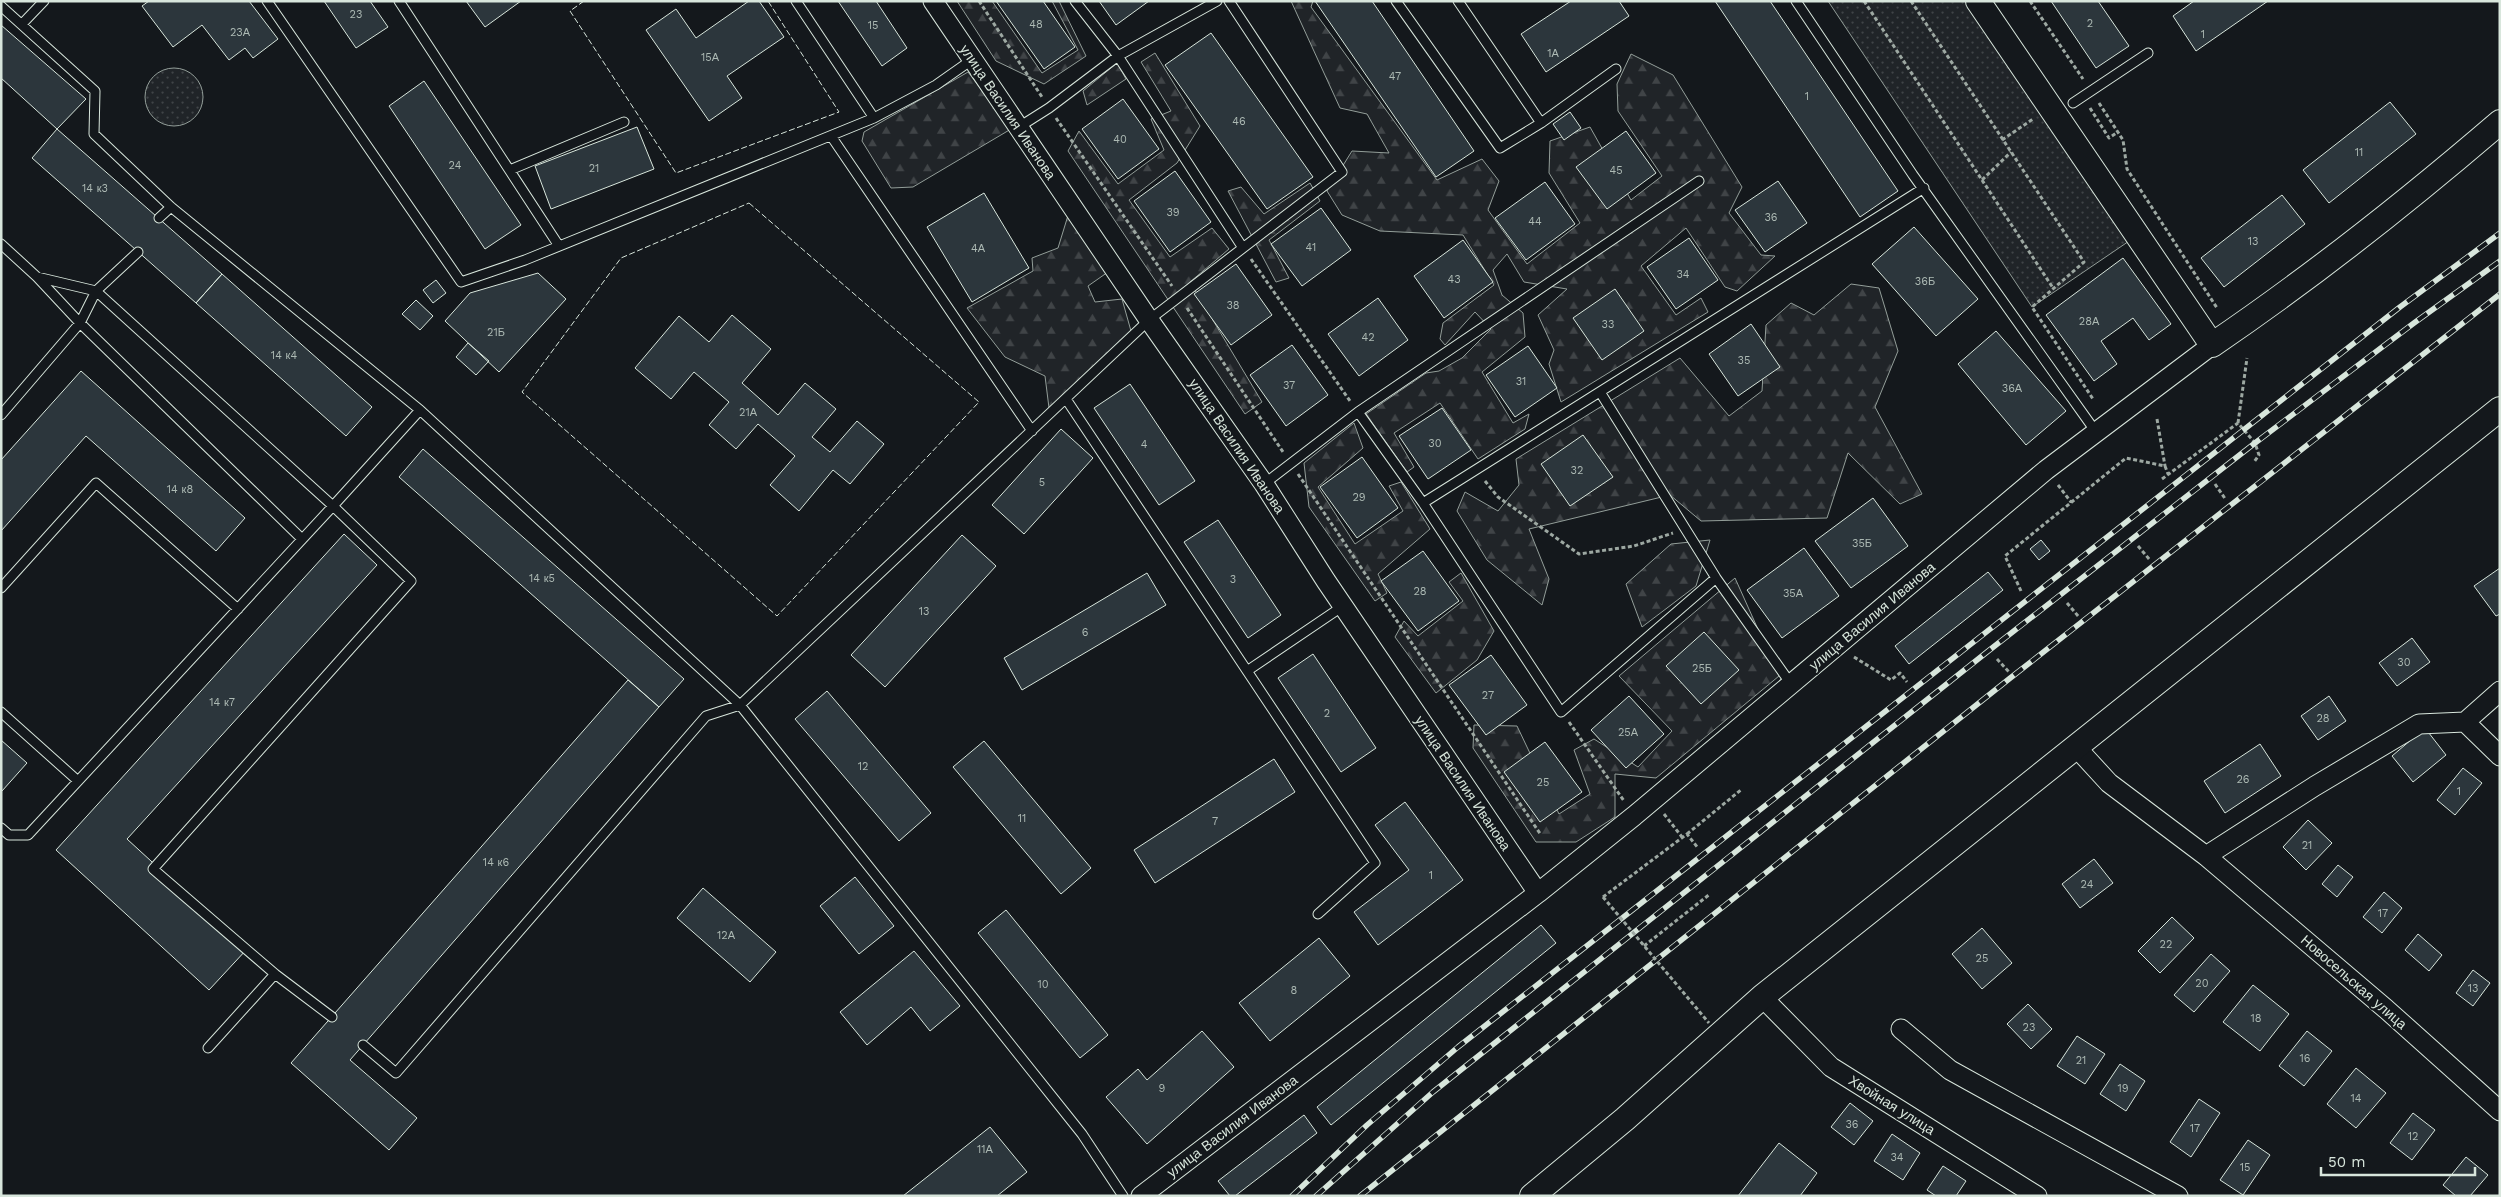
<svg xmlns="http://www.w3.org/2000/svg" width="2501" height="1197" font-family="'Work Sans',sans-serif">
	<defs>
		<pattern id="forest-firs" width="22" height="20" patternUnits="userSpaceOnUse" patternTransform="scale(1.25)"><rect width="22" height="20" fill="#202428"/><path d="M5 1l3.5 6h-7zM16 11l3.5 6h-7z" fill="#404447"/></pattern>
		<pattern id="park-dots" width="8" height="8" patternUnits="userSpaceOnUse" patternTransform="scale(1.25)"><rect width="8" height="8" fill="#202428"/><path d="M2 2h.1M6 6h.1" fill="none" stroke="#404447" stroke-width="1.8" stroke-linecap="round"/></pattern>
	</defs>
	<rect width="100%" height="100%" fill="#14181c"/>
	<path fill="url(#forest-firs)" stroke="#939e99" d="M 957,1 L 992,1 L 1042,73 L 1078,50 L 1052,1 L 1059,1 L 1086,56 L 1044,84 L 996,61 Z
		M 1291,1 L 1313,1 L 1311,7 L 1437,180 L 1482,159 L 1499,181 L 1488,210 L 1527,264 L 1580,223 L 1549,173 L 1550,141 L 1590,127 L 1631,200 L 1662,176 L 1618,111 L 1617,84 L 1631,54 L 1673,75 L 1742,187 L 1729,213 L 1761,255 L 1775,256 L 1737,291 L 1725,287 L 1686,228 L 1641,266 L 1676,315 L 1701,298 L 1708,312 L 1561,402 L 1549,364 L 1554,350 L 1538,315 L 1567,289 L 1524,282 L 1507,254 L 1493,270 L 1502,295 L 1523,313 L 1525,337 L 1482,372 L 1513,423 L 1529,414 L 1525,429 L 1478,459 L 1440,403 L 1394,433 L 1414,467 L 1407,472 L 1366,414 L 1426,373 L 1439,371 L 1462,358 L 1491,329 L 1475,312 L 1445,345 L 1440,339 L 1443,323 L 1494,285 L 1463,235 L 1380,231 L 1342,215 L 1327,191 L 1352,151 L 1389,153 L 1367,114 L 1340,108 Z
		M 1155,53 L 1200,126 L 1177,163 L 1129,200 L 1170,257 L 1212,228 L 1229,249 L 1190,282 L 1262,402 L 1245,414 L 1068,151 L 1079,131 L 1118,184 L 1164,150 L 1151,119 L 1171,111 L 1141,62 Z
		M 1117,63 L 1126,79 L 1087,105 L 1083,91 Z
		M 968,72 L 1011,129 L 913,187 L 891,188 L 862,141 L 864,132 Z
		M 1310,183 L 1320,201 L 1269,240 L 1289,278 L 1276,282 L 1228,191 L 1241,187 L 1264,214 Z
		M 1070,209 L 1108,272 L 1088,286 L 1095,302 L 1122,299 L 1131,331 L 1049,408 L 1045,376 L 1005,357 L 967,308 L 1033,271 L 1032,258 L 1058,248 Z
		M 1851,284 L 1879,288 L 1898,351 L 1875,407 L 1922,494 L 1900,504 L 1848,453 L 1827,518 L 1701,521 L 1670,495 L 1529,529 L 1549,579 L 1542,605 L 1487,560 L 1457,511 L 1465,492 L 1498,511 L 1519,485 L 1516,459 L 1680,358 L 1729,416 L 1762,391 L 1766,325 L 1791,303 L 1814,315 Z
		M 1354,423 L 1363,448 L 1318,487 L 1355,544 L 1403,511 L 1389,486 L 1401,482 L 1430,529 L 1378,574 L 1387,593 L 1375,601 L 1309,507 L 1304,463 Z
		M 1710,540 L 1696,586 L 1642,627 L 1626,584 L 1671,544 Z
		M 1461,573 L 1494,631 L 1477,660 L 1436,693 L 1395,637 L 1404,621 L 1418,636 L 1463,601 L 1449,582 Z
		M 1735,578 L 1779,676 L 1656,778 L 1615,774 L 1615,817 L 1576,842 L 1536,842 L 1473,748 L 1474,725 L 1517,726 L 1559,814 L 1590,794 L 1574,750 L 1594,739 L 1638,767 L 1672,731 L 1619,676 Z"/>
	<path fill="url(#park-dots)" stroke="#939e99" d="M 1828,1 L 1978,1 L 2138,235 L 2032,307 Z
		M145 97a29 29 0 1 1 58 0a29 29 0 1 1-58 0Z"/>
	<path fill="#2c363c" stroke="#d8e6dc" d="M 149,1 L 249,1 L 278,39 L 253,58 L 245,48 L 229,60 L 202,25 L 173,47 L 142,6 Z
		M 324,1 L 370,1 L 388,27 L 356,48 Z
		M 466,1 L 521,1 L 485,27 Z
		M 749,1 L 759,1 L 784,37 L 727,76 L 742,98 L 709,121 L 646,30 L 676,9 L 696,38 Z
		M 838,1 L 876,1 L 907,48 L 882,66 Z
		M 996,1 L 1043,1 L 1075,47 L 1044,69 Z
		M 1099,1 L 1149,1 L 1116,25 Z
		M 1315,1 L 1372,1 L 1474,151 L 1436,177 Z
		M 1571,1 L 1619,1 L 1629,16 L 1546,72 L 1521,34 Z
		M 1715,1 L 1770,1 L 1898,191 L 1860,217 Z
		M 2051,1 L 2098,1 L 2129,46 L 2096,68 Z
		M 2194,1 L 2268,1 L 2196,51 L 2173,16 Z
		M 1,25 L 86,99 L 57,129 L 1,78 Z
		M 1211,33 L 1313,177 L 1267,209 L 1165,65 Z
		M 424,81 L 521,225 L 485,249 L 389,106 Z
		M 1123,99 L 1159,149 L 1118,179 L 1082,129 Z
		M 2390,102 L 2416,134 L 2329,203 L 2303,170 Z
		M 1570,112 L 1581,128 L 1564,140 L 1553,124 Z
		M 637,127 L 654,169 L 551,209 L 535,166 Z
		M 57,129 L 222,274 L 196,303 L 32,158 Z
		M 1626,131 L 1656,173 L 1607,209 L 1576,167 Z
		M 1175,171 L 1211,222 L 1170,252 L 1134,201 Z
		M 1778,181 L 1807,223 L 1765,252 L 1735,210 Z
		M 1545,182 L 1575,224 L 1526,260 L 1495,218 Z
		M 984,193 L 1029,268 L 972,302 L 927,227 Z
		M 2282,195 L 2305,224 L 2224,287 L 2201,258 Z
		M 1321,208 L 1351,250 L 1302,286 L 1271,244 Z
		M 1914,227 L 1978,299 L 1936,336 L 1872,264 Z
		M 1689,238 L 1718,280 L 1676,309 L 1647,267 Z
		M 1463,240 L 1493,282 L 1444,318 L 1414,276 Z
		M 2123,258 L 2171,324 L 2149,340 L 2133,318 L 2101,341 L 2117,364 L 2094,381 L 2046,315 Z
		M 1236,264 L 1272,315 L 1231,345 L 1194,294 Z
		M 538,273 L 566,299 L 499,372 L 445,321 L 470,293 Z
		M 222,274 L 372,407 L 346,436 L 196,303 Z
		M 436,280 L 446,293 L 433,303 L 423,290 Z
		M 1615,289 L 1644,331 L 1602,360 L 1573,318 Z
		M 1378,298 L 1408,340 L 1359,376 L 1328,334 Z
		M 416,300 L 433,316 L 420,330 L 402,314 Z
		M 732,315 L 771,349 L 742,383 L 778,415 L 805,383 L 836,409 L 812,437 L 830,452 L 857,421 L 884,444 L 850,484 L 833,470 L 799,511 L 770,485 L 795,456 L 758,424 L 736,449 L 709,425 L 729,402 L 694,372 L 671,399 L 635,368 L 679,316 L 709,342 Z
		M 1751,324 L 1780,367 L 1738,396 L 1709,354 Z
		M 1996,331 L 2066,411 L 2026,445 L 1958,364 Z
		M 468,343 L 489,361 L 476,375 L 456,357 Z
		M 1292,345 L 1328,395 L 1286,426 L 1250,375 Z
		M 1528,346 L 1557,388 L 1515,417 L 1486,375 Z
		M 81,371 L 245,518 L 216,551 L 86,436 L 1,531 L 1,460 Z
		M 1130,384 L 1195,481 L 1159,505 L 1094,408 Z
		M 1442,408 L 1471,450 L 1428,479 L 1399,436 Z
		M 1061,429 L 1093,458 L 1024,534 L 992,505 Z
		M 1583,435 L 1613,477 L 1570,506 L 1541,464 Z
		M 423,449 L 684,679 L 659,707 L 399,477 Z
		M 1362,457 L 1398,508 L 1357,538 L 1320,487 Z
		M 1873,498 L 1908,546 L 1851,588 L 1815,541 Z
		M 1218,520 L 1281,615 L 1248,638 L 1184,542 Z
		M 344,534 L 377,565 L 127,839 L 247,949 L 209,990 L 56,850 Z
		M 962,535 L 996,566 L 885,687 L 851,655 Z
		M 2041,540 L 2050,551 L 2039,560 L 2030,549 Z
		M 1804,548 L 1839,596 L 1782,638 L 1747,590 Z
		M 1423,551 L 1459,601 L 1418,631 L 1381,581 Z
		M 2500,568 L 2500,614 L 2496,616 L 2474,586 Z
		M 1988,572 L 2003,590 L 1909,664 L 1895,646 Z
		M 1147,573 L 1166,605 L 1022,690 L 1004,658 Z
		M 1704,632 L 1739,670 L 1701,704 L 1666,666 Z
		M 2412,638 L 2430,662 L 2397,686 L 2379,663 Z
		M 1313,654 L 1376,748 L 1341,772 L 1278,678 Z
		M 1491,655 L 1527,705 L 1486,735 L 1449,685 Z
		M 628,680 L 659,707 L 350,1060 L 417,1118 L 389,1150 L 291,1063 Z
		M 827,691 L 931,813 L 899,841 L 795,719 Z
		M 1629,696 L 1664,734 L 1626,768 L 1591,730 Z
		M 2329,696 L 2346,721 L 2318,740 L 2301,716 Z
		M 2425,728 L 2446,755 L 2413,782 L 2392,756 Z
		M 1,740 L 27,763 L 2,791 L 1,791 Z
		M 984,741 L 1091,868 L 1061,894 L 953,767 Z
		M 1545,742 L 1582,792 L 1540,822 L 1504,772 Z
		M 2260,744 L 2281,776 L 2225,813 L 2204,781 Z
		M 1274,759 L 1295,792 L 1155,883 L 1134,850 Z
		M 2463,768 L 2482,783 L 2455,815 L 2437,800 Z
		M 1405,802 L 1463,880 L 1378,945 L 1354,912 L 1409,870 L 1375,825 Z
		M 2308,820 L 2332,843 L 2306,870 L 2283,847 Z
		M 2094,859 L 2113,883 L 2080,908 L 2062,884 Z
		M 2338,865 L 2353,877 L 2337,897 L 2322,884 Z
		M 855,877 L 894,926 L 859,954 L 820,906 Z
		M 703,888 L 776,952 L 750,982 L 677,918 Z
		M 2384,892 L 2402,908 L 2382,933 L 2363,917 Z
		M 1006,910 L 1108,1035 L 1080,1058 L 978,933 Z
		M 2172,917 L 2194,938 L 2160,973 L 2138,951 Z
		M 1541,925 L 1556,943 L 1331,1125 L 1317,1107 Z
		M 1982,928 L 2012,963 L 1982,989 L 1952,954 Z
		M 2418,934 L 2442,955 L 2429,971 L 2405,950 Z
		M 1319,938 L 1350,976 L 1270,1041 L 1239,1003 Z
		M 914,951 L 960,1006 L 930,1031 L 911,1007 L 867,1045 L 840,1012 Z
		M 2211,954 L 2230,971 L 2194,1012 L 2174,995 Z
		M 2473,970 L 2490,983 L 2473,1006 L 2456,993 Z
		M 2253,985 L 2289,1014 L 2260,1051 L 2223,1022 Z
		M 2028,1004 L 2052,1029 L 2031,1049 L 2007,1024 Z
		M 1202,1031 L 1234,1067 L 1147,1144 L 1106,1097 L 1138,1069 L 1147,1080 Z
		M 2307,1031 L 2332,1051 L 2304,1086 L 2279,1066 Z
		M 2077,1036 L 2105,1054 L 2085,1084 L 2057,1066 Z
		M 2120,1064 L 2145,1081 L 2126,1111 L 2100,1094 Z
		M 2356,1068 L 2386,1093 L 2356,1128 L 2327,1104 Z
		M 2199,1099 L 2220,1113 L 2191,1157 L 2170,1142 Z
		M 1850,1103 L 1873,1121 L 1854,1145 L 1831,1127 Z
		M 2413,1113 L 2435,1130 L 2412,1160 L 2390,1143 Z
		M 1304,1115 L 1317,1133 L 1235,1196 L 1230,1196 L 1218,1181 Z
		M 990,1127 L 1027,1172 L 997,1196 L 903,1196 Z
		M 1892,1134 L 1920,1153 L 1903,1180 L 1874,1161 Z
		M 2248,1140 L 2270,1155 L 2243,1195 L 2220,1180 Z
		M 1779,1143 L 1817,1173 L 1800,1196 L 1738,1196 Z
		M 2466,1157 L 2488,1175 L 2470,1196 L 2456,1196 L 2443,1185 Z
		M 1943,1166 L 1966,1181 L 1956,1196 L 1936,1196 L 1927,1190 Z"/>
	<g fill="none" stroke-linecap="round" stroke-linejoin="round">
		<g stroke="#d8e6dc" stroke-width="11">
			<path id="service" d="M 267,1 L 461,282 L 525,260 L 874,118 L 936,85 L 973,59
				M 399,1 L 559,246
				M 796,1 L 874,118
				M 1075,1 L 1118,56 L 1243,248
				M 1396,1 L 1500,148 L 1541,123
				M 1458,1 L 1541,123 L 1616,69
				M 1796,1 L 1913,175 L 2096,432
				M 1,6 L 95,91 L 94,134 L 171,207 L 420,410
				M 22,24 L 44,1
				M 2073,103 L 2148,53
				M 1019,127 L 1049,108 L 1118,56 L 1217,1
				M 831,136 L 1032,431
				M 510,170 L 624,122
				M 159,218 L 171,207
				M 1,244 L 37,277 L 96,291 L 333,506 L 420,410 L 740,705 L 1082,1134 L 1123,1196
				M 37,277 L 80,323 L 302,539
				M 1600,392 L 1716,578 L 1791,684
				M 1066,399 L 1375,863 L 1318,914
				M 1358,412 L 1699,181
				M 1,415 L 80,323 L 96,291 L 138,252
				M 1264,484 L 1358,412 L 1423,503 L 1924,188
				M 1423,503 L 1561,712 L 1716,578
				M 1,588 L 96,483 L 238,609
				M 1247,671 L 1343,606
				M 1,712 L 78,781
				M 1,828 L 9,835 L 28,835 L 333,506 L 411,581 L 153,869 L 275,974 L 208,1048
				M 275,974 L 332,1017
				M 363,1045 L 396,1073 L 706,716 L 740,705 L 1149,320 L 1342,172 L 1229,1"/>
		</g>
		<g stroke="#d8e6dc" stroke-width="21">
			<path id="minor" d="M 933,1 L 1149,320 L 1264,484 L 1326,581 L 1538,893
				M 2465,722 L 2500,756
				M 2076,747 L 2109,783 L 2206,856 L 2386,1009 L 2500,1111
				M 2206,856 L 2315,786 L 2419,724 L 2465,722 L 2500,691
				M 1762,997 L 1831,1067 L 2037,1196
				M 1901,1029 L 1950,1070 L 2178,1196
				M 1141,1196 L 1538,893 L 1634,816 L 2046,470 L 2212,345"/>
		</g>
		<g stroke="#d8e6dc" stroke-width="26">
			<path id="tertiary" d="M 1978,1 L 2212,345 C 2312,277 2408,201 2500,122
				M 1532,1196 L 1625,1119 L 1762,997 L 2500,409"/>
		</g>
		<path stroke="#9da8a2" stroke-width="3" stroke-dasharray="4 2.5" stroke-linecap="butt" d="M 979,1 L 1042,97
			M 1864,1 L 1982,180 L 2011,152
			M 1911,1 L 2084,262 L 2032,307 L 2093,399
			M 2030,1 L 2083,79
			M 2099,103 L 2123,140 L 2127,169 L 2217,308
			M 2090,108 L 2109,138 L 2118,132
			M 1056,118 L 1172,286
			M 2002,140 L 2033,119
			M 1982,180 L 2053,288
			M 1251,259 L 1350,401
			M 1187,308 L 1283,452
			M 2157,419 L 2165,466
			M 2238,423 L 2247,358
			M 1298,474 L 1541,835
			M 2162,479 L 2238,423 L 2255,443 L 2259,455 L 2254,462
			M 1485,481 L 1498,497 L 1579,554 L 1634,546 L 1673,533
			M 2215,484 L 2226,500
			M 2058,485 L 2071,502
			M 2138,546 L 2150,560
			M 2021,591 L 2005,556 L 2126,458 L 2165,466 L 2168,474
			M 2067,603 L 2079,617
			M 1854,657 L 1891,680 L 1900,673 L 1907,682
			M 1997,659 L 2009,672
			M 1569,722 L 1624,801
			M 1664,814 L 1682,837
			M 1687,834 L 1742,789
			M 1603,897 L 1687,834 L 1698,848
			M 1644,946 L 1710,894"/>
		<use href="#service" stroke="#14181c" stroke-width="9"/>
		<use href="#minor" stroke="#14181c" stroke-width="19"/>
		<use href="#tertiary" stroke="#14181c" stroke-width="24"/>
		<g stroke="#d8e6dc" stroke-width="5.5">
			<path id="rail" d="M 1292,1196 L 1367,1125 L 1458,1047 L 2400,307 L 2500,233
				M 1316,1196 L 1433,1092 L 1987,652 L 2255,443 L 2414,323 L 2500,261
				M 1360,1196 L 2009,679 L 2500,294"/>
		</g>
		<use href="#rail" stroke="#14181c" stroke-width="4" stroke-dasharray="11" stroke-linecap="butt"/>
		<path stroke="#9da8a2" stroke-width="3" stroke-dasharray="4 2.5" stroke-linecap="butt" d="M 1603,897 L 1709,1023"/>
		<path stroke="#d8e6dc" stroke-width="1" stroke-dasharray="6 2.5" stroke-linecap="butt" d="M 584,1 L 570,11 L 676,173 L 839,112 L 768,1
			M 749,203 L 979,402 L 777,616 L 522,392 L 621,258 Z"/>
	</g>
	<g text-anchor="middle" stroke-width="4" stroke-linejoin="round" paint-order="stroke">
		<g font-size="11" fill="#adbab4">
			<text x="356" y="18">23</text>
			<text x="2090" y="27">2</text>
			<text x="1036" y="28">48</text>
			<text x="873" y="29">15</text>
			<text x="240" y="36">23А</text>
			<text x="2203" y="38">1</text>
			<text x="1553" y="57">1А</text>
			<text x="710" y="61">15А</text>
			<text x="1395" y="80">47</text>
			<text x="1807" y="100">1</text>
			<text x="1239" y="125">46</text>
			<text x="1120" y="143">40</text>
			<text x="2359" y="156">11</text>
			<text x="455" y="169">24</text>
			<text x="594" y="172">21</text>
			<text x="1616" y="174">45</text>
			<text x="95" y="192">14 к3</text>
			<text x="1173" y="216">39</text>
			<text x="1771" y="221">36</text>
			<text x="1535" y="225">44</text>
			<text x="2253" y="245">13</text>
			<text x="1311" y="251">41</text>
			<text x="978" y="252">4А</text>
			<text x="1683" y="278">34</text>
			<text x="1454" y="283">43</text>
			<text x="1925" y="285">36Б</text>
			<text x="1233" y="309">38</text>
			<text x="2089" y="325">28А</text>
			<text x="1608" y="328">33</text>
			<text x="496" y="336">21Б</text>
			<text x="1368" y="341">42</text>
			<text x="284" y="359">14 к4</text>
			<text x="1744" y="364">35</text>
			<text x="1521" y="385">31</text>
			<text x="1289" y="389">37</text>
			<text x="2012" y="392">36А</text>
			<text x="748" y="416">21А</text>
			<text x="1435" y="447">30</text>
			<text x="1144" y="448">4</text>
			<text x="1577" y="474">32</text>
			<text x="1042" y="486">5</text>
			<text x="180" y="493">14 к8</text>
			<text x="1359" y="501">29</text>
			<text x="1862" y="547">35Б</text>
			<text x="542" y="582">14 к5</text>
			<text x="1233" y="583">3</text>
			<text x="1420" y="595">28</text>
			<text x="1793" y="597">35А</text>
			<text x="924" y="615">13</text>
			<text x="1085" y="636">6</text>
			<text x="2404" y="666">30</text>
			<text x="1702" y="672">25Б</text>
			<text x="1488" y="699">27</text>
			<text x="222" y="706">14 к7</text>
			<text x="1327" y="717">2</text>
			<text x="2323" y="722">28</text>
			<text x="1628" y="736">25А</text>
			<text x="863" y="770">12</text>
			<text x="2243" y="783">26</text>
			<text x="1543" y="786">25</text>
			<text x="2459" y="795">1</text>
			<text x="1022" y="822">11</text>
			<text x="1215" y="825">7</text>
			<text x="2307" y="849">21</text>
			<text x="496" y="866">14 к6</text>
			<text x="1431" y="879">1</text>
			<text x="2087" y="888">24</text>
			<text x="2383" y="917">17</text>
			<text x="726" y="939">12А</text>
			<text x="2166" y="948">22</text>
			<text x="1982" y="962">25</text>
			<text x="2202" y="987">20</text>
			<text x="1043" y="988">10</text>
			<text x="2473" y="992">13</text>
			<text x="1294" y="994">8</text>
			<text x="2256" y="1022">18</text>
			<text x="2029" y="1031">23</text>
			<text x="2305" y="1062">16</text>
			<text x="2081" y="1064">21</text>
			<text x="1162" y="1092">9</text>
			<text x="2123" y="1092">19</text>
			<text x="2356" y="1102">14</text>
			<text x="1852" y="1128">36</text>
			<text x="2195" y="1132">17</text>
			<text x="2413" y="1140">12</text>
			<text x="985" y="1153">11А</text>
			<text x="1897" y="1161">34</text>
			<text x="2245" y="1171">15</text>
		</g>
		<g font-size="14" fill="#d8e6dc" stroke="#14181c">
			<text transform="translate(1008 112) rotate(56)" y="5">улица Василия Иванова</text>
			<text transform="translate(1237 446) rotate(56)" y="5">улица Василия Иванова</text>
			<text transform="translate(1872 616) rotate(-40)" y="5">улица Василия Иванова</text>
			<text transform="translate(1463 783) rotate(56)" y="5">улица Василия Иванова</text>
			<text transform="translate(2354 982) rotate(41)" y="5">Новосельская улица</text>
			<text transform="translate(1892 1105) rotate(32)" y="5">Хвойная улица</text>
			<text transform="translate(1232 1126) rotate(-37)" y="5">улица Василия Иванова</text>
		</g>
	</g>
	<rect width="2501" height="1197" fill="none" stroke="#d8e6dc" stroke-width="5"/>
	<path d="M2321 1167v8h154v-8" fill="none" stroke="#d8e6dc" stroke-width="2.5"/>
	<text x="2328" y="1167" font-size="15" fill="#d8e6dc" stroke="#14181c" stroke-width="4" paint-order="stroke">50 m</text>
</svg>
